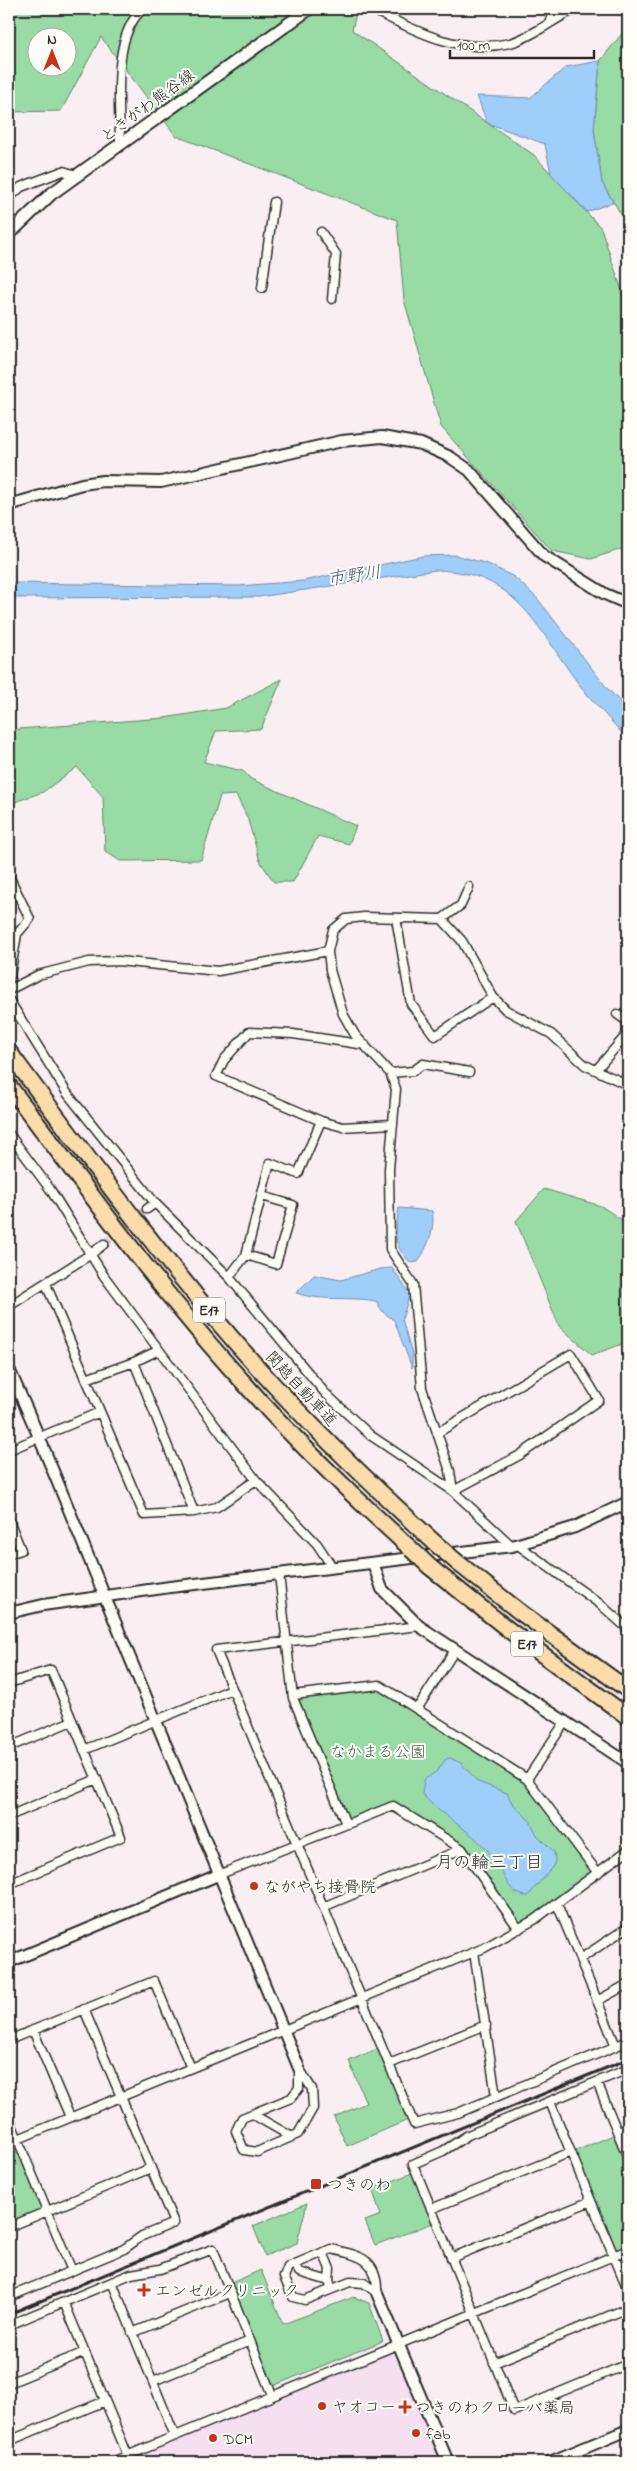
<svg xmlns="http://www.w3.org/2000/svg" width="637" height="2471" font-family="'Indie Flower','Klee One',sans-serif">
	<rect width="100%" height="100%" fill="#f9eff3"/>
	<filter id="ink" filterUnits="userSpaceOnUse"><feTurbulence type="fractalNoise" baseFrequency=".02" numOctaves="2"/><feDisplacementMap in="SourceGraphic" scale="10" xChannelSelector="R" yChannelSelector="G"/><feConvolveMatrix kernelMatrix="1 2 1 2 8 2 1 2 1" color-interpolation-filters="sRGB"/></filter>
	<g filter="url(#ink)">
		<path fill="#f4e0ee" d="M 399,2344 L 448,2462 L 111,2462 Z
			M 628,2449 L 628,2462 L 597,2462 Z"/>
		<path fill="#99dba5" stroke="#628368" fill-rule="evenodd" d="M 9,9 L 357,9 L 352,30 L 534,155 L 601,228 L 628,309 L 628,547 L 591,559 L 552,551 L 441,427 L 404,300 L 397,220 L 176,136 L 101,37 L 61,111 L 9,112 ZM 38,38 L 68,38 L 68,68 L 38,68 Z
			M 628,26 L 628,226 L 602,183 L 594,130 L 600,61 Z
			M 282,679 L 261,729 L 216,731 L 204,762 L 243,771 L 251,779 L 356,826 L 349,844 L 318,836 L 293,882 L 274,882 L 260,861 L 247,817 L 236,795 L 220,796 L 201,860 L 120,861 L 105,851 L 103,797 L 77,767 L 43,792 L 9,804 L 9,736 L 18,729 L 164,718 L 226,708 Z
			M 544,1189 L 601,1206 L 628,1224 L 628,1342 L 592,1355 L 559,1326 L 516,1221 Z
			M 379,1685 L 527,1779 L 598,1873 L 519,1929 L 462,1849 L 393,1806 L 346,1824 L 293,1698 Z
			M 379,2048 L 408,2120 L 347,2146 L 334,2117 L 366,2103 L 349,2061 Z
			M 9,2118 L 48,2211 L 9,2227 Z
			M 618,2133 L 628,2158 L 628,2250 L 614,2256 L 571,2153 Z
			M 412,2173 L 433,2223 L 375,2245 L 365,2221 L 381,2215 L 372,2189 Z
			M 307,2203 L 297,2243 L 265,2256 L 253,2226 Z
			M 261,2270 L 283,2324 L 354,2297 L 369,2303 L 383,2341 L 273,2386 L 231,2283 Z"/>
		<path fill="#a0cefb" stroke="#718da8" d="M 600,61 L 594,130 L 602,183 L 613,202 L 587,212 L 551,174 L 545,144 L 487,123 L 477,96 L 530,98 L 566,67 Z
			M 455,555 L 488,564 L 514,577 L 537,598 L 607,688 L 628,710 L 628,740 C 612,721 593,703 578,683 C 535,625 516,572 436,570 L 259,597 L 9,598 L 9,583 L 238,586 L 303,581 L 423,556 Z
			M 399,1208 L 432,1211 C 436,1228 427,1248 418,1262 L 411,1263 C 391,1243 395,1234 399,1208 Z
			M 392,1268 L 410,1294 L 402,1319 L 412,1354 L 412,1368 L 394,1320 L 383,1312 L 376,1301 C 350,1296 321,1302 296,1293 L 314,1275 L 341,1280 L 380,1269 Z
			M 450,1758 L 461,1763 L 478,1782 L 507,1793 L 512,1803 L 530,1821 L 537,1835 L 554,1852 L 555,1861 L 553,1866 L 528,1896 C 506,1895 505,1872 494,1858 C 474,1831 444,1819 422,1794 L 424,1780 L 437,1771 L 446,1759 Z"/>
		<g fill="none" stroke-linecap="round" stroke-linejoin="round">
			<path stroke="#d0c8cb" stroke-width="8" stroke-dasharray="8 4" stroke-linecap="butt" d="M 104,1244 L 147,1209"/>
			<g stroke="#2b2b2b" stroke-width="11">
				<path id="minor" d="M 371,9 C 415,31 459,55 510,43 C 532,37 554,19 575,9
					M 550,21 L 554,9
					M 120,144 C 120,106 111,35 143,9
					M 9,198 L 21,187 L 63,171 L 77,175
					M 321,232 L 336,254 L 332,299
					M 262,288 L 274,202
					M 9,876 L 30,919 L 17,934 L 9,982
					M 396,918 L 411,1004 L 435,1036 L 493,997
					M 442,919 L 462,941 L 493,997 L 506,1010 L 551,1034 L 585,1065 L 628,1085
					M 9,990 L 38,975 L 89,962 L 118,961 L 218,971 L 328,951
					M 9,1000 L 67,1093 L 155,1203 L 229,1277 L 325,1393 L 370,1435 L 453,1491 L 512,1546
					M 617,1014 L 628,1022
					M 365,1045 L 293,1034 L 249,1032 L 224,1060 L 216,1076 L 321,1121 L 343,1127 L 392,1124
					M 596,1070 L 628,1033
					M 390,1073 L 413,1071 L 423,1064 L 469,1072
					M 9,1134 L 50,1189 L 104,1276 L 256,1480 L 317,1544 L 333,1568
					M 147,1209 L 155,1203
					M 246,1255 L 276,1264 L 293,1205 L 262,1196
					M 229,1277 L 246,1255 L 270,1163 L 298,1174 L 321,1121
					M 46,1284 L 144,1515 L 194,1512 L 217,1507 L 256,1480
					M 9,1306 L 91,1254 L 104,1244
					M 134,1362 L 194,1512
					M 86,1379 L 134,1362 L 159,1350
					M 437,1433 L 571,1354 L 599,1400 L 520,1455 L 453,1491
					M 9,1450 L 100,1412
					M 453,1491 L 450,1471 L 422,1388 L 413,1284 L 390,1249 L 389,1169 L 396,1089 L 390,1073 L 355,1035 L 343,1014 L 330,970 L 328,951 L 333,930 L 346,919 L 364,917 L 442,919 L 461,905 L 469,887
					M 622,1505 L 628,1516
					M 9,1520 L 21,1550 L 9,1554
					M 518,1545 L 600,1604 L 628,1629
					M 279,1574 L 293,1698 L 346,1824
					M 419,1626 L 216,1650 L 414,2124 L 458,2113 L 628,2041
					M 9,1683 L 51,1670 L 121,1837 L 9,1884
					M 293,1695 L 379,1685 L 527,1779 L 598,1873
					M 417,1709 L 455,1650
					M 9,1747 L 72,1721
					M 84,1750 L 232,1689
					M 527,1779 L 565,1722
					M 9,1816 L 97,1779
					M 218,1875 L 393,1806 L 462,1849 L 519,1929
					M 557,1904 L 616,2046
					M 323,1907 L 462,1849
					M 474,1952 L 496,2096
					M 580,1959 L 628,1927
					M 597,2001 L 628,1984
					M 33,2030 L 70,2117
					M 9,2040 L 154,1981 L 191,2068
					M 389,2064 L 486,2025
					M 299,2068 L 312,2089 L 313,2108 L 298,2134 L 257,2152 L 244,2150 L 236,2131 L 242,2118 L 291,2098 L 299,2088 Z
					M 628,2069 L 468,2135 L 443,2151 L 413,2164 L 514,2411 L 628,2364
					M 597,2082 L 628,2158
					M 550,2102 L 628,2290
					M 252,2114 L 292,2137
					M 9,2118 L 72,2271
					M 618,2132 L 628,2128
					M 18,2139 L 484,1948 L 534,1920 L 628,1850
					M 431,2209 L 571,2152
					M 9,2227 L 151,2168
					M 331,2249 C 360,2256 378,2258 377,2293 L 364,2283 L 350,2282 L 305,2300 L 293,2297 L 284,2277 L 288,2267 Z
					M 323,2252 L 330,2269 L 329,2281
					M 451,2258 L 591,2201
					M 295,2264 L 299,2272 L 329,2281 L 332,2289
					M 112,2282 L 175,2436
					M 9,2297 L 124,2249 L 142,2236 L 174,2223 L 84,2009
					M 64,2302 L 128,2456
					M 9,2325 L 131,2274 L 160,2269 L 213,2249 L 272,2395
					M 132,2333 L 230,2293
					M 494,2363 L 628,2308
					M 153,2381 L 250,2341
					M 9,2383 L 85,2352
					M 9,2441 L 105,2401
					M 112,2462 L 628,2250"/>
			</g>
			<g stroke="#2b2b2b" stroke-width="14">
				<path id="tertiary" d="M 9,505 L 82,484 L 103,481 L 161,482 L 342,441 L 382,437 L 421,444 L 450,457 L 469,470 L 544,556 L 605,594 L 628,604
					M 9,1369 L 39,1437 L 299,2068
					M 373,1563 L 382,1589 L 419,1626 L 628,1763
					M 9,1613 L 43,1605 L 170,1587 L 512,1546 L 575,1527 L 628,1502
					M 9,1962 L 218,1875
					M 377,2293 L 448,2462
					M 550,2462 L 628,2430"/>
			</g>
			<g stroke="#2b2b2b" stroke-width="15">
				<path id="secondary" d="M 9,234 L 51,194 L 309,9"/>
			</g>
			<g stroke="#2b2b2b" stroke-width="19">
				<path id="motorway" d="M 9,1052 C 89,1160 169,1269 259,1369 C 315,1431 375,1488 436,1544
					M 9,1086 C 85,1186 159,1290 244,1383 C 296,1442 353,1496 411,1549
					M 458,1563 L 520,1612 L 628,1690
					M 430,1567 L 509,1630 L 628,1717"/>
			</g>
			<use href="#minor" stroke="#fdfcf7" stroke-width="8"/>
			<use href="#tertiary" stroke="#fdfcf7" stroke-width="10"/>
			<use href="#secondary" stroke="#fdfcf7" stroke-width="11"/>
			<use href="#motorway" stroke="#faddab" stroke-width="15"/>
			<path stroke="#2b2b2b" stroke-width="3" d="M 9,2314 L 628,2059"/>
			<g stroke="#2b2b2b" stroke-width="19" stroke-linecap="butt">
				<path id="motorway-bridge" d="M 436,1544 L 458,1563
					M 411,1549 L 430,1567"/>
			</g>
			<use href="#motorway-bridge" stroke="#faddab" stroke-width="15"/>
		</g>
	</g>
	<g fill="#c8321e" stroke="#fdfcf7" stroke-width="2">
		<circle cx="254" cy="1886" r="5"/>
		<rect x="310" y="2178" width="12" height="12" rx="2.5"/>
		<path d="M141.5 2282.5h5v5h5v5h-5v5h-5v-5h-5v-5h5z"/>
		<circle cx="322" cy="2406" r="5"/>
		<path d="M402.5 2399.5h5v5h5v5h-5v5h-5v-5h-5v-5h5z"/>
		<circle cx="416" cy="2433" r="5"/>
		<circle cx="213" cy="2438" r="5"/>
	</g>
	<g text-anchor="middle" stroke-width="4" stroke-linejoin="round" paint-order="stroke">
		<g fill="#fdfcf7" stroke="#6a6a68" stroke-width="1">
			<rect x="193" y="1297.5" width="32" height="25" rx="4"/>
			<rect x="511" y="1631.5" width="32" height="25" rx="4"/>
		</g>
		<g font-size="15" font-weight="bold" fill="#2b2b2b">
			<text x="209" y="1315">E17</text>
			<text x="527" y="1649">E17</text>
		</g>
		<g font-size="16" fill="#2b2b2b" stroke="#fdfcf7">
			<text transform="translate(147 105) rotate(-36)" y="6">ときがわ熊谷線</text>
			<text transform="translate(302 1388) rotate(47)" y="6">関越自動車道</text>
		</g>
		<g font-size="16" fill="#4c6050" stroke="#fdfcf7">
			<text x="378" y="1757">なかまる公園</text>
		</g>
		<g font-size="16" fill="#2b2b2b" stroke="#fdfcf7" text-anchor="start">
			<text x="264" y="1892">ながやち接骨院</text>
			<text x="327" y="2190">つきのわ</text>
			<text x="155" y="2296">エンゼルクリニック</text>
			<text x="332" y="2412">ヤオコー</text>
			<text x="415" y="2413">つきのわクローバ薬局</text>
			<text x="426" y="2439">fab</text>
			<text x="223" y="2444">DCM</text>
		</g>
		<g font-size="18" font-style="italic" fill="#4e5c69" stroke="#fdfcf7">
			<text transform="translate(354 575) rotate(-8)" y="6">市野川</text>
		</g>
		<g font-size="18" fill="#2b2b2b" stroke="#fdfcf7">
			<text x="489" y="1868">月の輪三丁目</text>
		</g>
	</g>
	<rect width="637" height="2471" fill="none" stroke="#fdfcf7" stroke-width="30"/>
	<rect x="15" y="15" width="607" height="2441" fill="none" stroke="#2b2b2b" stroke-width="2" filter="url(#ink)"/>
	<g transform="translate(52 52)"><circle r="24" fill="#fdfcf7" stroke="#a9a8a5"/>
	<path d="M0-4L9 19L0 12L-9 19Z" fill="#c8321e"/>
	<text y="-8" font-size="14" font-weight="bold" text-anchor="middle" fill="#2b2b2b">N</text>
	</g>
	<path d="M450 50v8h144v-8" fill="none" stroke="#2b2b2b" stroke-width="2.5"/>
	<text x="457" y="50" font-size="15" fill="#2b2b2b" stroke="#fdfcf7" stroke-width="4" paint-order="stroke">100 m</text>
</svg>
